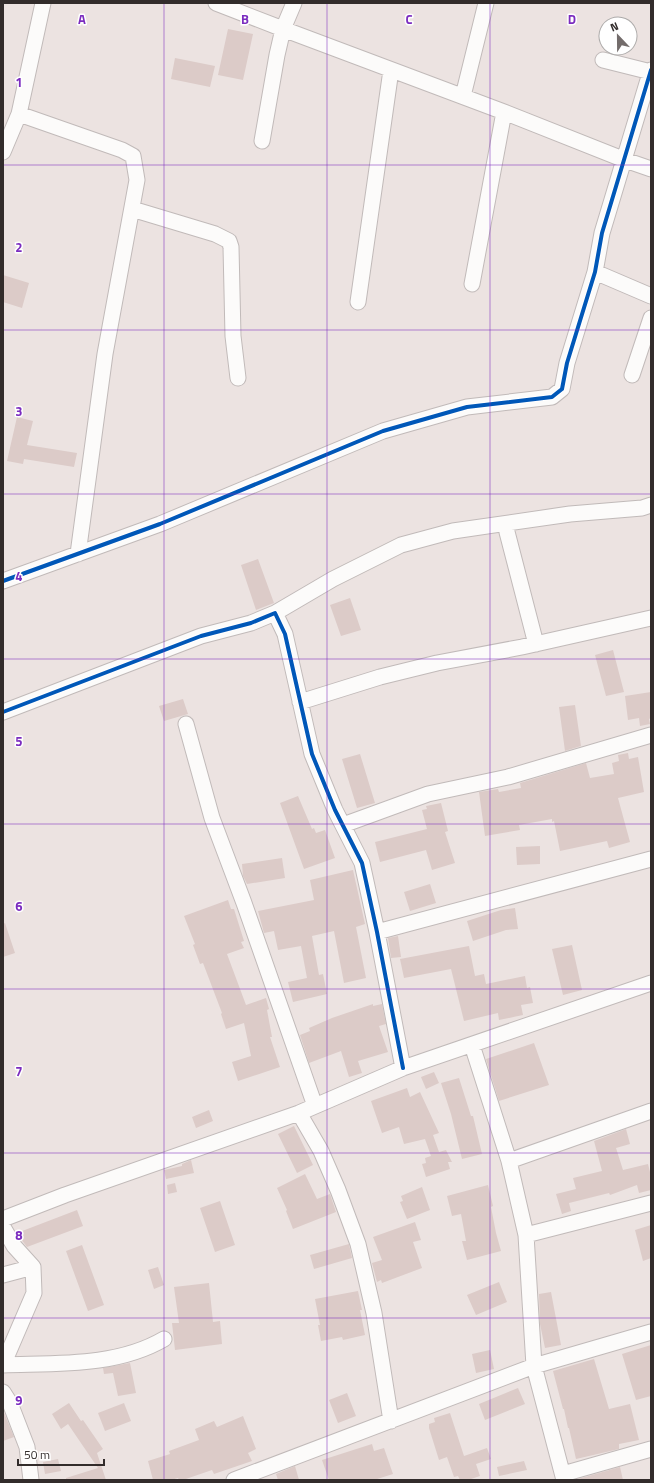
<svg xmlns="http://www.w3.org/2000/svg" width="654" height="1483" font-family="'Titillium Web',sans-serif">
	<rect width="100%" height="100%" fill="#ece3e1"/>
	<path fill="#dccbc8" d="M 228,29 L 253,34 L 243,80 L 218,75 Z
		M 175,58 L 215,66 L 210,87 L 171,79 Z
		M 3,275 L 29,283 L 22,308 L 3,302 Z
		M 17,417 L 33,421 L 27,445 L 77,453 L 74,467 L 24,459 L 23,464 L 7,461 Z
		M 258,559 L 274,603 L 256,610 L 241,565 Z
		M 350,598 L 361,630 L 341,636 L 330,605 Z
		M 613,650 L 624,692 L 606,696 L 595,655 Z
		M 651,692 L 651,718 L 649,719 L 650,724 L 640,726 L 639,718 L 628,720 L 625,696 Z
		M 183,699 L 188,714 L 164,721 L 159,706 Z
		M 575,705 L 581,746 L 565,751 L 559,707 Z
		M 628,753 L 629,759 L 638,757 L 644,792 L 618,798 L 630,842 L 609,848 L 607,841 L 560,851 L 554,821 L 552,822 L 552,819 L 519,825 L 520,830 L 485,836 L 479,792 L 498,789 L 499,792 L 521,788 L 520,783 L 586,763 L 590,778 L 614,774 L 612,763 L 619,761 L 618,755 Z
		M 360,754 L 375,803 L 357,808 L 342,759 Z
		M 298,796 L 312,829 L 314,828 L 316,833 L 325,830 L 335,858 L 304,869 L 280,803 Z
		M 441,803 L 448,831 L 445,832 L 455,863 L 432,870 L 426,850 L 380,862 L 375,842 L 427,829 L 422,810 L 427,809 L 426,806 Z
		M 540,846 L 540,864 L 517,865 L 516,847 Z
		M 282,858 L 285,878 L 247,884 L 243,876 L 242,864 Z
		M 353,870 L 365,924 L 356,927 L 366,978 L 344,983 L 334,931 L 312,936 L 319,975 L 323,974 L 327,994 L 293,1002 L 288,982 L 307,978 L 301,946 L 278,950 L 274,931 L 264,933 L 258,911 L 314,900 L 310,880 Z
		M 430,884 L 436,903 L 410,911 L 404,892 Z
		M 228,900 L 231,909 L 234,909 L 244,941 L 241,942 L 244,948 L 227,954 L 246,1005 L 266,998 L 269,1009 L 267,1010 L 272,1037 L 270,1037 L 280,1067 L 238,1081 L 232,1062 L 251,1056 L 244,1023 L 226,1029 L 221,1014 L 222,1013 L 203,963 L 200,964 L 193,945 L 195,944 L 184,916 Z
		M 515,908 L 518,929 L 506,930 L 473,941 L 467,921 L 501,910 Z
		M 5,923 L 15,953 L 3,957 L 3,924 Z
		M 398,936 L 401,957 L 391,958 L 388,938 Z
		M 572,945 L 582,990 L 563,995 L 552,949 Z
		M 469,946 L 475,976 L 484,974 L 486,984 L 525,976 L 527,988 L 530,987 L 533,1003 L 521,1005 L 523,1015 L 499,1020 L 498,1013 L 464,1021 L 451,969 L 404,978 L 400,959 Z
		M 373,1004 L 373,1006 L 382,1004 L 386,1024 L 379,1026 L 388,1052 L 358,1061 L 362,1073 L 349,1077 L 341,1051 L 309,1063 L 300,1035 L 310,1031 L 309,1028 L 332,1018 Z
		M 534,1043 L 549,1085 L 499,1101 L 486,1059 Z
		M 434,1072 L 439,1083 L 426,1089 L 421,1077 Z
		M 459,1078 L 471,1116 L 473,1116 L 482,1154 L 462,1159 L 451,1114 L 441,1083 Z
		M 407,1088 L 410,1097 L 420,1092 L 439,1133 L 433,1135 L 439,1152 L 446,1150 L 452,1162 L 448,1162 L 450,1169 L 426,1177 L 422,1164 L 426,1163 L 425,1158 L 431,1156 L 425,1139 L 404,1144 L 399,1127 L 382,1133 L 371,1101 Z
		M 209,1110 L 213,1121 L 196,1128 L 192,1117 Z
		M 294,1126 L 313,1165 L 297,1173 L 278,1134 Z
		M 626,1129 L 630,1144 L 616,1148 L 623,1170 L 648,1164 L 651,1176 L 651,1190 L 639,1193 L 637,1185 L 610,1195 L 609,1193 L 569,1203 L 571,1211 L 562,1214 L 556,1194 L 576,1189 L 573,1178 L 602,1171 L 594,1141 Z
		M 191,1160 L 194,1173 L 166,1179 L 164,1170 L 182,1166 L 182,1164 Z
		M 305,1174 L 317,1199 L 330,1194 L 336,1212 L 293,1229 L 286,1211 L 287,1210 L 277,1188 Z
		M 175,1183 L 177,1192 L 168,1194 L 167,1185 Z
		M 488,1185 L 493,1206 L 491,1207 L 496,1233 L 501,1251 L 467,1260 L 462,1241 L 466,1241 L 461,1214 L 452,1216 L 447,1196 Z
		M 422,1187 L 430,1210 L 407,1219 L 400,1202 L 403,1201 L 401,1196 Z
		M 220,1201 L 235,1245 L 215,1252 L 200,1208 Z
		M 77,1210 L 83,1226 L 27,1247 L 18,1235 L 17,1233 Z
		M 415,1222 L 421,1240 L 413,1242 L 422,1268 L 382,1283 L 381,1280 L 377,1282 L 372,1263 L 382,1260 L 373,1237 Z
		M 651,1225 L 651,1258 L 643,1261 L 635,1230 Z
		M 349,1244 L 352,1258 L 314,1269 L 310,1255 Z
		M 82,1245 L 104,1305 L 88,1311 L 66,1251 Z
		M 158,1267 L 164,1285 L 154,1289 L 148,1270 Z
		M 499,1282 L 507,1302 L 476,1315 L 467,1295 Z
		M 209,1283 L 213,1322 L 220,1321 L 222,1344 L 175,1350 L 172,1323 L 179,1323 L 174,1287 Z
		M 358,1291 L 362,1310 L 360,1310 L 365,1335 L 343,1340 L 342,1337 L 321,1341 L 318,1325 L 320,1325 L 315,1299 Z
		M 551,1292 L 561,1345 L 545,1348 L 540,1324 L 539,1294 Z
		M 651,1345 L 651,1396 L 636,1400 L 622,1354 Z
		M 490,1350 L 494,1369 L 476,1373 L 472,1354 Z
		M 594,1359 L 609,1409 L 630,1404 L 639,1440 L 619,1444 L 619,1449 L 576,1459 L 569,1428 L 568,1428 L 564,1409 L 563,1409 L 553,1371 Z
		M 130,1363 L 136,1393 L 118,1396 L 113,1373 L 104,1374 L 103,1368 Z
		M 518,1388 L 525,1404 L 485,1420 L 479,1404 Z
		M 347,1393 L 356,1416 L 338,1423 L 329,1400 Z
		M 69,1403 L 81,1421 L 83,1420 L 103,1449 L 97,1453 L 106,1480 L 66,1480 L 66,1478 L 98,1468 L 68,1424 L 61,1429 L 52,1414 Z
		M 124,1403 L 131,1421 L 105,1431 L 98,1413 Z
		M 3,1410 L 14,1437 L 3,1441 Z
		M 450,1413 L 464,1456 L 487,1448 L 491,1459 L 476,1464 L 480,1476 L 468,1480 L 460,1480 L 458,1476 L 454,1477 L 447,1457 L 439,1460 L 429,1428 L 429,1424 L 435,1422 L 434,1418 Z
		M 243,1416 L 256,1449 L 248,1453 L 252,1461 L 214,1474 L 212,1470 L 183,1480 L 179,1480 L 178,1478 L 171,1480 L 153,1480 L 148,1461 L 170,1454 L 169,1451 L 199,1440 L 195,1429 L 214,1421 L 217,1427 Z
		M 372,1444 L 374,1451 L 384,1448 L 393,1474 L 374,1480 L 329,1480 L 322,1460 Z
		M 58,1459 L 61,1471 L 45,1474 L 43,1462 Z
		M 524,1461 L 527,1470 L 499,1476 L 497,1467 Z
		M 295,1466 L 299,1480 L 278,1480 L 276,1474 Z
		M 620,1467 L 623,1480 L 579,1480 L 578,1479 Z"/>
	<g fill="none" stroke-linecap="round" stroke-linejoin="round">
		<g stroke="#c1bab9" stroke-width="17">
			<path id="minor" d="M 216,3 L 283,29 L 277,55 L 262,141
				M 294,3 L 283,29 L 504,112 L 625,160 L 651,169
				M 603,60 L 651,72
				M 463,96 L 486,3
				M 19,114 L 122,150 L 133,156 L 137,180 L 105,354 L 78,554
				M 3,152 L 19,114 L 43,3
				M 132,209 L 215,234 L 229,241 L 231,247 L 233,336 L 238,378
				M 595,272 L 651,296
				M 472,284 L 504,112
				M 358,302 L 391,70
				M 632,375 L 651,318
				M 507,532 L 536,644
				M 3,581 L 160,524 L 383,431 L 467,407 L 552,397 L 562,389 L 567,363 L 595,272 L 602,233 L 651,70
				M 275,613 L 333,579 L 401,545 L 453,531 L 570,514 L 642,508 L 651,505
				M 300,702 L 380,677 L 437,663 L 522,647 L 651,618
				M 3,712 L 201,636 L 251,623 L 275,613 L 285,634 L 312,754 L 335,810 L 362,863 L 377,932 L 403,1068
				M 186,724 L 212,818 L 244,903 L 315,1106
				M 343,825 L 428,794 L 508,777 L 651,735
				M 377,932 L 651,859
				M 472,1045 L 509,1161 L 526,1235 L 534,1366 L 564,1480
				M 299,1113 L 321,1151 L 338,1190 L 358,1244 L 374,1313 L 391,1421
				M 509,1161 L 651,1111
				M 3,1219 L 65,1195 L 299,1113 L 403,1068 L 651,983
				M 3,1227 L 14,1246 L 33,1267 L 34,1293 L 3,1365 C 56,1363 116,1367 164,1339
				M 526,1235 L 651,1203
				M 3,1275 L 33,1267
				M 3,1392 L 10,1403 L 27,1447 L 31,1480
				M 563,1474 L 651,1449
				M 234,1480 L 534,1366 L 651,1332"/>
		</g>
		<use href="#minor" stroke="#fcfbfa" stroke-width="15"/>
		<g stroke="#fff" stroke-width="6">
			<path id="cycleway" d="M 3,581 L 160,524 L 383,431 L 467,407 L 552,397 L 562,389 L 567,363 L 595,272 L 602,233 L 651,70
				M 3,712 L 201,636 L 251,623 L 275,613 L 285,634 L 312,754 L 335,810 L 362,863 L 377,932 L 403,1068"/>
		</g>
		<use href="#cycleway" stroke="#0057b8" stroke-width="4"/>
	</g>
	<path fill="none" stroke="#7b2cbf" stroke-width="1" stroke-opacity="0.55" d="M 164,3 L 164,1480M 327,3 L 327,1480M 490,3 L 490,1480M 3,165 L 651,165M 3,330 L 651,330M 3,494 L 651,494M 3,659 L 651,659M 3,824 L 651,824M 3,989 L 651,989M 3,1153 L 651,1153M 3,1318 L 651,1318"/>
	<g font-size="13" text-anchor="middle" font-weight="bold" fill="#7b2cbf" stroke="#fff" stroke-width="3" stroke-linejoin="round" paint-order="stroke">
		<text x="82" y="24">A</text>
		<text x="245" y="24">B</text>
		<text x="409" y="24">C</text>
		<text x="572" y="24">D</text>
		<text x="19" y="87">1</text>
		<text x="19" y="252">2</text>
		<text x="19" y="416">3</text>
		<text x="19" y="581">4</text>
		<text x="19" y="746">5</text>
		<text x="19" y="911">6</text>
		<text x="19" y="1076">7</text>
		<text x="19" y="1240">8</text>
		<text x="19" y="1405">9</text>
	</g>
	<rect width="654" height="1483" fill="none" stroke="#322c2b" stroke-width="8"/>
	<g transform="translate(618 36) rotate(338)"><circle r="19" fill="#ffffff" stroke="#adabaa"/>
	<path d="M0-3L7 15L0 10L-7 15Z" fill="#736c6b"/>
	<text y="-6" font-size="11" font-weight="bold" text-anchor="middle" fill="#322c2b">N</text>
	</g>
	<path d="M18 1459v6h86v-6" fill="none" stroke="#322c2b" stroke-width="2"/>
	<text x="24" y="1459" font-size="12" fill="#322c2b" stroke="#ffffff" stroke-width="3" paint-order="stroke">50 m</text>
</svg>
